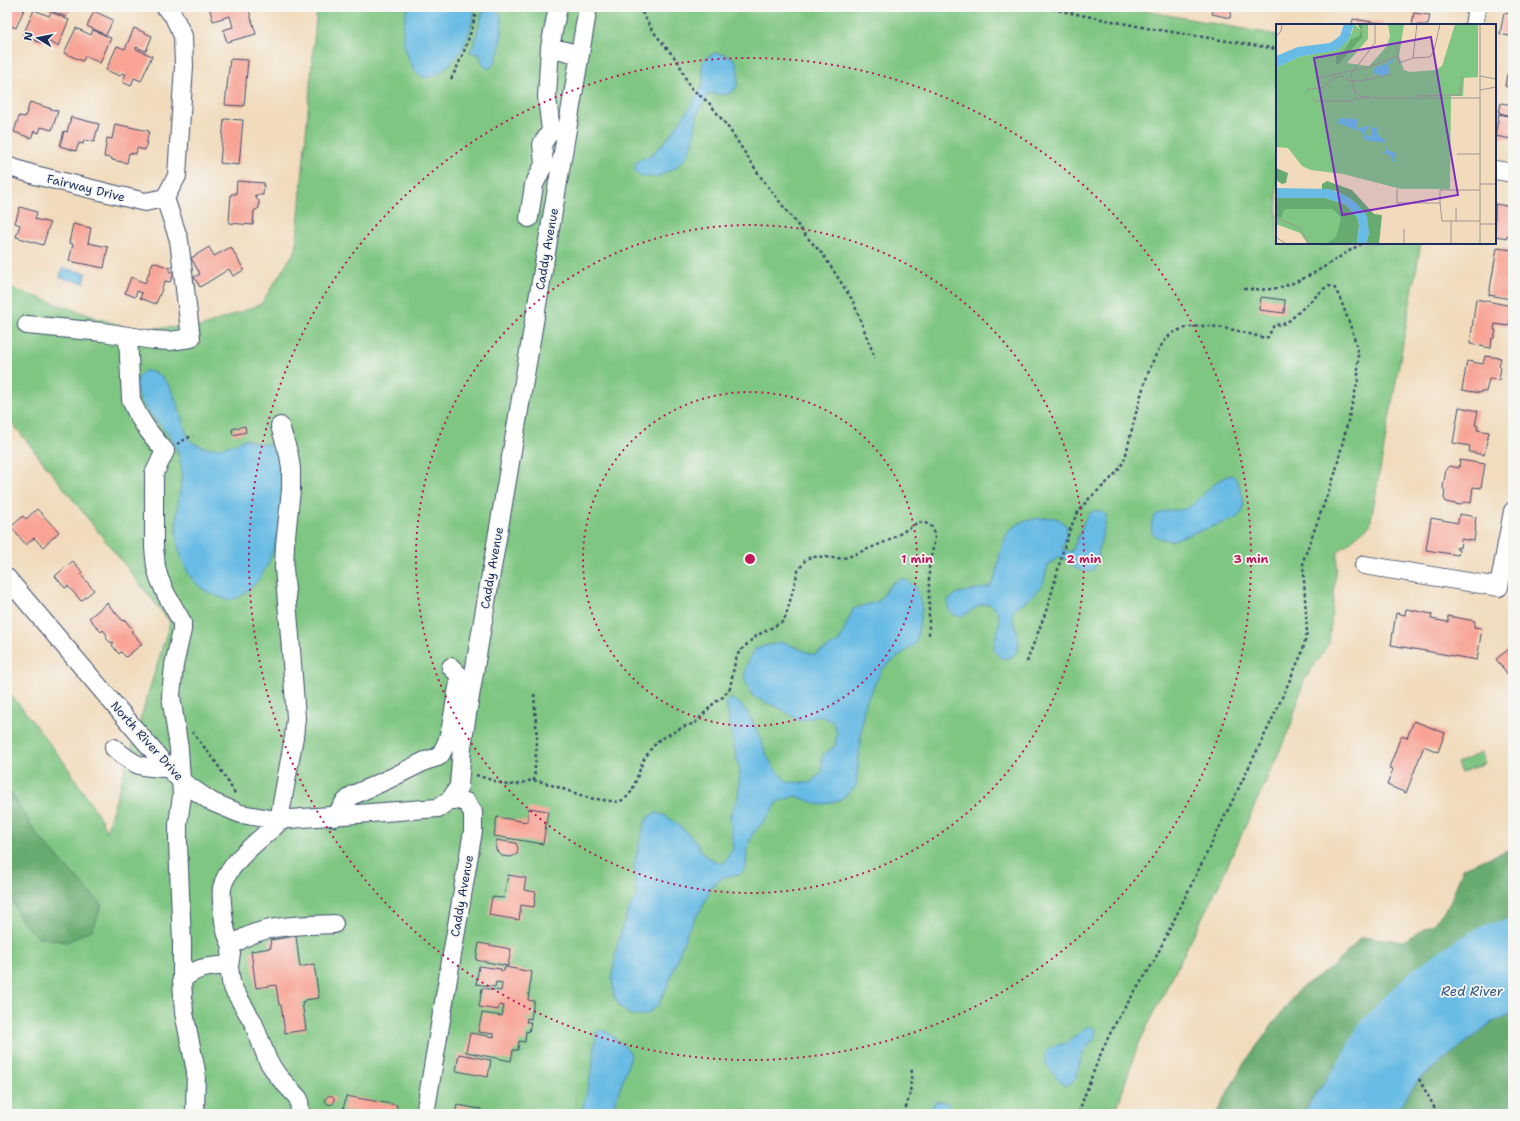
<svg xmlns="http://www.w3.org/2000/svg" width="1520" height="1121" font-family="'Shantell Sans',sans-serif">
	<rect width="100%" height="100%" fill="#f6f6f2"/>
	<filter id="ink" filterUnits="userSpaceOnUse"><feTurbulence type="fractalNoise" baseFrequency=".025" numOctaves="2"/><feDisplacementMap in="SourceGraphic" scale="8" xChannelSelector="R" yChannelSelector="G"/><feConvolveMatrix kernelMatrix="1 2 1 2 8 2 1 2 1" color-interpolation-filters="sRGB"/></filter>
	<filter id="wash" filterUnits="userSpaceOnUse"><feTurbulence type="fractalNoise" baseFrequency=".012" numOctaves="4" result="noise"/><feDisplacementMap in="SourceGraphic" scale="16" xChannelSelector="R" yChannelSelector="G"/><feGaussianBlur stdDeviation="0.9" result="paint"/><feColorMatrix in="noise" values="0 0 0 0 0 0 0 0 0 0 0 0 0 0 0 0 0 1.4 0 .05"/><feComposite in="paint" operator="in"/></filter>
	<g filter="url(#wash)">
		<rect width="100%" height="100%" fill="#f1dbbc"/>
		<path fill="#7fc682" stroke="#4d7a70" d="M 317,7 L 1124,7 L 1277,35 L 1277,243 L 1421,243 L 1370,525 L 1338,552 L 1329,643 L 1304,680 L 1290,728 L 1251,814 L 1219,884 L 1137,1047 L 1115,1114 L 7,1114 L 7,889 L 22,921 L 37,937 L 83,885 L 38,836 L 7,786 L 7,692 L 18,703 L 64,762 L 102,821 L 106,832 L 170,622 L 9,419 L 7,418 L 7,287 L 127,328 L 201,327 L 261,304 L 296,249 Z
			M 1481,753 L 1485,763 L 1461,773 L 1457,763 Z"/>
		<path fill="#67ab70" stroke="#416d67" d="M 7,786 L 38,836 L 102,905 L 93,929 L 67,942 L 37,937 L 22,921 L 7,889 Z
			M 1513,848 L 1513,917 L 1467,946 L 1394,1005 L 1333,1070 L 1302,1114 L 1216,1114 L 1242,1066 L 1299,989 L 1332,967 L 1362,937 L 1403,941 L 1434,923 L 1450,903 L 1463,868 Z
			M 1513,1013 L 1513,1114 L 1395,1114 L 1419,1079 L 1491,1023 Z"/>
		<path fill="#68bbe4" stroke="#4275a1" d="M 408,7 L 475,7 C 470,35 464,56 440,72 C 435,75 430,79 423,77 C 411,72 403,46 403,34 C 403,25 405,16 408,7 Z
			M 484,7 L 495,7 L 501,15 L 502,33 L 499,50 L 495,63 L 489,69 L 484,66 L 479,54 L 470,52 L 475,41 Z
			M 716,53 C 722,54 729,55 734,59 C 737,63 738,69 738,74 C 740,95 726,97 709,93 L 697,115 L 693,142 L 687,156 L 675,168 L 657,177 L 641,176 L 635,171 C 635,167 635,163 639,160 C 642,158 647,158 650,155 C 663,146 672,133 681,120 C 687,111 698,96 702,86 C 707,71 693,61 716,53 Z
			M 62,268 L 86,273 L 84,283 L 60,278 Z
			M 144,371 C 169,369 177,403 183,423 C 185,429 187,438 192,442 C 193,443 197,445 198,445 C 214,452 230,446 245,439 L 258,443 L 273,445 L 280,450 C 282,460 284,471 284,480 C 285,488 283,497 282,505 C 278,535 273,568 249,590 C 241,597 232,602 222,598 C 208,594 196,586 189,574 C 174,548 175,525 179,497 C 181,481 184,468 178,453 C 176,447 172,439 168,434 C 158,420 129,398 138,378 C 139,376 142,373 144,371 Z
			M 1232,475 C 1239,480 1247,504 1242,512 C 1241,514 1237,517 1235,519 L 1170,541 L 1157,537 L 1152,533 C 1151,526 1151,520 1156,515 C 1164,508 1178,512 1187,508 C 1203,500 1213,478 1232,475 Z
			M 1098,510 L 1103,512 L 1106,515 L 1106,521 L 1099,548 L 1098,559 L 1093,570 C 1084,574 1072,568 1067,560 L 1059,557 L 1048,565 L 1043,584 L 1029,599 L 1014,609 L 1012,619 C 1017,628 1025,651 1010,657 C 1008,659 1004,658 1001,658 L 994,651 C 994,646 994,641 996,636 C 1000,621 1003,615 990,604 C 988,604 983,604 981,605 C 971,608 965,621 953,614 C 947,611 948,606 948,600 L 958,593 L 989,587 C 998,576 996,572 999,559 C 1001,550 1004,536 1010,530 C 1017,523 1033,518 1042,518 C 1054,517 1059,517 1067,527 L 1066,538 L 1062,549 L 1071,552 C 1077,542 1083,521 1089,514 C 1092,511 1094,511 1098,510 Z
			M 903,578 L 917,588 L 922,609 L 916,643 L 882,669 L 864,706 L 856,786 L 841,800 L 820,805 L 796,796 L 779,801 L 764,821 L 752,835 L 747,849 L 746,868 L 739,875 L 724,877 L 712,885 L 703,906 L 688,930 L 669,982 L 658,1005 L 648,1014 L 638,1016 L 629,1014 L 620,1007 L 614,996 L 612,978 L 616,950 L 623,924 L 636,894 L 634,865 L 644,825 L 648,817 L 656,813 L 664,815 L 672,820 L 691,836 L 706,857 L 723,864 L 733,849 L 730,814 L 738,798 L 740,771 L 733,742 L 726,703 L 728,700 L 732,699 C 756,712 758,741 771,763 C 775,770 782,776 787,782 L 810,783 L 822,772 L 822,756 L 835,746 L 837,732 L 832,721 L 820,716 L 799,721 L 783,710 L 754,697 L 744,679 L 747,663 L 756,648 L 783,642 L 814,655 L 839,642 L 853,609 L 879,601 L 891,584 Z
			M 1513,917 L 1513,1013 L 1491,1023 L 1419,1079 L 1395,1114 L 1302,1114 L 1333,1070 L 1394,1005 L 1467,946 Z
			M 1089,1026 L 1096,1029 L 1095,1037 L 1082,1055 L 1076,1078 L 1071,1083 L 1065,1086 C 1060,1083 1059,1078 1054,1074 C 1045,1065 1040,1058 1050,1047 L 1067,1043 L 1085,1028 Z
			M 600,1030 L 606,1031 L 629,1050 L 631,1056 L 611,1114 L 581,1114 L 592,1071 L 596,1033 Z
			M 940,1101 L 947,1103 L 954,1114 L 927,1114 L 935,1102 Z"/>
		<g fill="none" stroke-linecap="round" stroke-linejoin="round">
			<path stroke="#68bbe4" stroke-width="25" d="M 1326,1114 L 1368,1033 L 1390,1008 L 1420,980 L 1454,956 L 1483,939 L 1499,934 L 1513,931"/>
		</g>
		<g id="blocks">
			<path fill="#f8a394" d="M 7,7 L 25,7 L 16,28 L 7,24 Z
				M 43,7 L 71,7 L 66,17 Z
				M 209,7 L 248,7 L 256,34 L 227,42 L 223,30 L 233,27 L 230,16 L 213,21 Z
				M 1214,7 L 1232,7 L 1230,18 L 1212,14 Z
				M 34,10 L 49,16 L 51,12 L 69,20 L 58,46 L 43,39 L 41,43 L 23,35 Z
				M 94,11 L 113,20 L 106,35 L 87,26 Z
				M 1414,13 L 1430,15 L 1428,25 L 1412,25 Z
				M 1504,13 L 1513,14 L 1513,37 L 1500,34 Z
				M 1353,19 L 1386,24 L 1386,25 L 1352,25 Z
				M 76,28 L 91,35 L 93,30 L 111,38 L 100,63 L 85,56 L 83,61 L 64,53 Z
				M 134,28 L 152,36 L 146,51 L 136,47 L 136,49 L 152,56 L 141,81 L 134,78 L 131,86 L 122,82 L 126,74 L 122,73 L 120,76 L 106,70 L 117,46 L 125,49 Z
				M 230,59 L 248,60 L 244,106 L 225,105 Z
				M 1507,74 L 1513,75 L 1513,88 L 1505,86 Z
				M 30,102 L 58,111 L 52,130 L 41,127 L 39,133 L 34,131 L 31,138 L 14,132 L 19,116 L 25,117 Z
				M 1501,103 L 1513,105 L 1513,116 L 1499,113 Z
				M 1499,114 L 1513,117 L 1512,139 L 1495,136 Z
				M 71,117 L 99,124 L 94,142 L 84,140 L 83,144 L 79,143 L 76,151 L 60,146 L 64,131 L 67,132 Z
				M 224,119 L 243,120 L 239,165 L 220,163 Z
				M 115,124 L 149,131 L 145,150 L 137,148 L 136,154 L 129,153 L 127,163 L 112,160 L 112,158 L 104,157 L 107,138 L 112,139 Z
				M 237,181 L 264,183 L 263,195 L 255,195 L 255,197 L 259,201 L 259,208 L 254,211 L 253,225 L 229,223 L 231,194 L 236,194 Z
				M 1495,204 L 1513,207 L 1511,217 L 1513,217 L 1513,237 L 1507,236 L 1507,238 L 1495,236 Z
				M 20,207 L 37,212 L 35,219 L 50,223 L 43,245 L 16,237 L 20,225 L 15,223 Z
				M 73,224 L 91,228 L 88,243 L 108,247 L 104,268 L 69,261 L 73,244 L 69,243 Z
				M 209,247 L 214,256 L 231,247 L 244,270 L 233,276 L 229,269 L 200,287 L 194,277 L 200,274 L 191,258 Z
				M 1497,248 L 1513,250 L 1513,286 L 1511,299 L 1489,295 Z
				M 153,262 L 170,268 L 169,271 L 174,273 L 170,282 L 165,281 L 156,304 L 140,298 L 142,293 L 137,291 L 135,297 L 125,293 L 131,277 L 145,283 Z
				M 1261,297 L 1285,300 L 1284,313 L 1259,310 Z
				M 1476,299 L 1512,306 L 1509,326 L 1495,324 L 1494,330 L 1496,330 L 1494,338 L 1492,338 L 1491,348 L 1470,344 Z
				M 1485,356 L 1501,358 L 1499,366 L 1501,367 L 1499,380 L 1489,379 L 1486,392 L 1481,391 L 1480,393 L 1462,390 L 1467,361 L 1483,364 Z
				M 1459,407 L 1478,411 L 1475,425 L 1478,426 L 1477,430 L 1489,432 L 1484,455 L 1469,452 L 1470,446 L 1453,443 Z
				M 245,426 L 246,432 L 233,435 L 232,429 Z
				M 1460,460 L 1485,464 L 1481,488 L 1473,487 L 1471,503 L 1464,502 L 1460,505 L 1446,502 L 1444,498 L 1445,491 L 1443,488 L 1446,469 L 1449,466 L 1459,468 Z
				M 37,509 L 59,532 L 43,547 L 34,538 L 26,545 L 11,527 L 23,516 L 26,519 Z
				M 1459,514 L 1476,517 L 1475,524 L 1476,525 L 1474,541 L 1461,539 L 1460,548 L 1457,547 L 1456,549 L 1459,550 L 1458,555 L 1426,550 L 1431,518 L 1458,523 Z
				M 73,561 L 83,573 L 81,575 L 94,590 L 81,601 L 68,586 L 65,588 L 55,576 Z
				M 107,603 L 123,621 L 125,620 L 133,630 L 131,631 L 142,644 L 126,657 L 121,652 L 119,654 L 112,645 L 114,643 L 110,642 L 106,638 L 107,635 L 103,630 L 101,632 L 89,618 Z
				M 1406,609 L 1432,614 L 1431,619 L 1448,622 L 1448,616 L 1475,621 L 1474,627 L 1482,628 L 1477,660 L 1391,645 L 1396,613 L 1405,615 Z
				M 1513,646 L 1513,681 L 1496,659 Z
				M 1414,721 L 1445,733 L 1438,752 L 1424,746 L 1406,793 L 1387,785 L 1393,769 L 1389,768 L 1401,736 L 1407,738 Z
				M 529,808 L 548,811 L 543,844 L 494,836 L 497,817 L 527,822 Z
				M 496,840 L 516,843 L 518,848 L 517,854 L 511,857 L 502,856 L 496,850 Z
				M 508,875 L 526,878 L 524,890 L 536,892 L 534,907 L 521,905 L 519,920 L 489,915 L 492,897 L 504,898 Z
				M 296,936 L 300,967 L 314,964 L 319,998 L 305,1000 L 305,1001 L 302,1002 L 306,1030 L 285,1033 L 281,1005 L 279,1005 L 276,985 L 256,988 L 251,951 L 271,948 L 270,940 Z
				M 479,943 L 511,949 L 508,966 L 476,960 Z
				M 479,966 L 501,969 L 501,971 L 504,971 L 505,967 L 532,972 L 528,1000 L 534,1001 L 531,1019 L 527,1018 L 526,1022 L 531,1022 L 529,1032 L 526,1031 L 525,1042 L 519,1041 L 518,1050 L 513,1050 L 511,1061 L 466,1052 L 470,1033 L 494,1037 L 494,1034 L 478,1032 L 482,1013 L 502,1016 L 504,1006 L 499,1005 L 498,1010 L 479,1007 L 482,988 L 501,991 L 502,983 L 496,982 L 495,987 L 476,984 Z
				M 459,1054 L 491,1060 L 488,1077 L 456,1071 Z
				M325.5 1100a4.5 4.5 0 1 1 9 0a4.5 4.5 0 1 1-9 0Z
				M 346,1096 L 397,1105 L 396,1114 L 370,1114 L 343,1110 Z
				M 457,1105 L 481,1109 L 480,1114 L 455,1114 Z"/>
		</g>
	</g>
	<g filter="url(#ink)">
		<use href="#blocks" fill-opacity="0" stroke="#3b496c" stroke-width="1"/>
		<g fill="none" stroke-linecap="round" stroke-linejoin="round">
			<g stroke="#3b496c" stroke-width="20">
				<path id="minor" d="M 165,7 L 173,15 L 183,36 L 184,66 L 177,176 L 165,198
					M 1474,25 L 1477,7
					M 550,47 L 580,55
					M 7,166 L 35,175 L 145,202 L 165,198
					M 1495,170 L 1513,173
					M 529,218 L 534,185 L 544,164 L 542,144 L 551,131 L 547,97 L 550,47 L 558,7
					M 27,325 L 103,332 L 153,340 L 170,341 L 191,338 L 179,240 L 165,198
					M 128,336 L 131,399 C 138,419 151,435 165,451 L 154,474 L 154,548 L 156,567 L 159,578 L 166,594 L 182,622 L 182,630 L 174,665 L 171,696 L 179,749 L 182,795 L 178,824 L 178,843 L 182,943 L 182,980 L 184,1013 L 196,1071 L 195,1114
					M 280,426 L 289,455 L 291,469 L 291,490 L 285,545 L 284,568 L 290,636 L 296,718 L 294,737 L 279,820 L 276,825 C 258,841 227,864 222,888 C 221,897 222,905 223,913 C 224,924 226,936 232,946 L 229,967 L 231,982 L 234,990 L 253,1022 L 268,1061 L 278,1076 L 299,1099 L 300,1114
					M 1364,565 L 1499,587 L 1513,511
					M 7,578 L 161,760 L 181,781 L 212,802 L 241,814 L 276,820 L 438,808 L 451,799 L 459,786 L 462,747 L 467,714 L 588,7
					M 114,748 C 136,767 141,768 169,768
					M 335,817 L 344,803 L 353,795 L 391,778 L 425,761 L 438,757 L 441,754 L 447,742 L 451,727 L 459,682 L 458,674 L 451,667
					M 232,946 C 259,923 301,926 334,924
					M 182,980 C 197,966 209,967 229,965
					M 425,1114 L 473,831 L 473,812 L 466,802 L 451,799"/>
			</g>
			<path stroke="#3b496c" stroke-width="2.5" stroke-dasharray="3 3" stroke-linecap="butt" d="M 639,7 L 652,30 L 679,63 L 688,84 L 692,89 L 709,103 L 728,127 L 760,176 L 806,236 L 824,256 L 853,301 L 875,358
				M 1041,7 L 1147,28 L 1277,49
				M 451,79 C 463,56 472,33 477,7
				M 1244,289 C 1253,289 1263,290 1272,289 C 1307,283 1333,259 1363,243
				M 177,444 L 193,435
				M 1027,662 C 1033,644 1041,626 1047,608 C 1057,578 1062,546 1075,518 C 1087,493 1115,483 1125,458 C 1133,427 1146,359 1168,337 C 1173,332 1183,328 1190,327 C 1216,323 1241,332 1265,338 L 1268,337 L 1274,325 L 1283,324 L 1290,320 L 1326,287 L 1329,286 L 1334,287 L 1340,298 L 1353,333 L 1358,353 L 1358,380 L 1335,474 L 1303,561 L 1307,633 L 1302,653 L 1270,724 L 1154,961 C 1141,983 1126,1004 1114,1026 C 1099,1054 1089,1084 1078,1114
				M 192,732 L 216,762 L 236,795
				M 476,775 L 507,785 L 519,784 L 532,780 L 543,782 L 589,798 L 618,802 L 625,799 L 632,791 L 643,761 L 650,750 L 659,740 L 683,727 L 695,723 L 715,702 L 723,697 L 730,688 L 735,662 L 738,654 L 742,649 L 756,636 L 782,622 L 786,616 L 798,571 L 806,559 C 819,553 835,561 848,557 L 890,540 L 917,523 L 924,522 L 932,527 L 935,538 L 929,568 L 929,635
				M 534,781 L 537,740 L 534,693
				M 1419,1079 L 1438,1114
				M 904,1114 L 910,1094 L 912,1067"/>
			<use href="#minor" stroke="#fff" stroke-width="18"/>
		</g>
	</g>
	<g fill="none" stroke="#c2185b" stroke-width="2" stroke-dasharray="2 4">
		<circle cx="750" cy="559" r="167"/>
		<circle cx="750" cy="559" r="334"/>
		<circle cx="750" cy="559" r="501"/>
	</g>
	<g text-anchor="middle" stroke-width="3.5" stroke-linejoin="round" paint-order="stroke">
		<g font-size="12" fill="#1b2f5e" stroke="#f6f6f2">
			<text transform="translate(86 188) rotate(14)" y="4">Fairway Drive</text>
			<text transform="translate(547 249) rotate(-80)" y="4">Caddy Avenue</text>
			<text transform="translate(492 568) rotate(-80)" y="4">Caddy Avenue</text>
			<text transform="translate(147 741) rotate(48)" y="4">North River Drive</text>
			<text transform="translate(462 896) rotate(-80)" y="4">Caddy Avenue</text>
		</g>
		<g font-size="13" font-style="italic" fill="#325986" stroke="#f6f6f2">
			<text x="1472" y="996">Red River</text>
		</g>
	</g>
	<g transform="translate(1276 24)">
		<rect width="220" height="220" fill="#f1dbbc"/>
		<path d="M 78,0 L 85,6 L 83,13 L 75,15 L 68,26 L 60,32 L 65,38 L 87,13 L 86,0 L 92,0 L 92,15 L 71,39 L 93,42 L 111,22 L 114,12 L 112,0 L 128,0 L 123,32 L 128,46 L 134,48 L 160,46 L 166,42 L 179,0 L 202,0 L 202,53 L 188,54 L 187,72 L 175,72 L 174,165 L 125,165 L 67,150 L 35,146 L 26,142 L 12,124 L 0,123 L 0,44 L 23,33 L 62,26 L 76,9 ZM 0,175 L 65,180 L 77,220 L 32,220 L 24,209 L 0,200 Z" fill="#7fc682"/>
		<path d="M 81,0 L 86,0 L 87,13 L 63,40 L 60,40 L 60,32 L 68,26 L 75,15 L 83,12 L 85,6 ZM 0,144 L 12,149 L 10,159 L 6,160 L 0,156 ZM 51,157 L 76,166 L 98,190 L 106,191 L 103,220 L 90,220 L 93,209 L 88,188 L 76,176 L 60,167 L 46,165 L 46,160 ZM 0,173 L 49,174 L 69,180 L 81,193 L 83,201 L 81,220 L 50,220 L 60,213 L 64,199 L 65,193 L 56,185 L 11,185 L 8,186 L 5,194 L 0,192 Z" fill="#67ab70"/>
		<path d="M 68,0 L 78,0 L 73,15 L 62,26 L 23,33 L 0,44 L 0,32 L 22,23 L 54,19 L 64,12 ZM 116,35 L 119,36 L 112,41 L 114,49 L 107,52 L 97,49 L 99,43 L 110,40 ZM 64,94 L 82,95 L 80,105 L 95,101 L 88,109 L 93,113 L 95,112 L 96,104 L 101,103 L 102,110 L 111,119 L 89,116 L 86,108 L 61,99 ZM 110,122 L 112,126 L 119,129 L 120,133 L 117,134 L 121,137 L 116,137 L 116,133 L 110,129 L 105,130 L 110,127 ZM 0,164 L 53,165 L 68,171 L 83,182 L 91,192 L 93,209 L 90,220 L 81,220 L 83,201 L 81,193 L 69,180 L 49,174 L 1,174 Z" fill="#68bbe4"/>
		<path fill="none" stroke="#68bbe4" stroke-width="2" d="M 70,173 L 83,183"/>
		<path fill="none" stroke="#9b9696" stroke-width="1" d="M 204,0 L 204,220M 0,13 L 5,7 L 6,0M 121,22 L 123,39 L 137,34 L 154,33 L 158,27 L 164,0M 137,34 L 141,0M 204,52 L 220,55M 41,54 L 93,43 L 122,32M 76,63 L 85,73 L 94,72M 204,66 L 220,63M 31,69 L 32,65 L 46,64 L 56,55 L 65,52 L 75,57 L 84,57 L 116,50M 142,72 L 184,71 L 186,52M 80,74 L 75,50 L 99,19 L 99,0M 37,77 L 77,77 L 80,74 L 204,74M 181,130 L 204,130M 204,160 L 220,160M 121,165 L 121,179 L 164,179M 204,166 L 164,166 L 164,179 L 166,197 L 204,197M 0,194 L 24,204 L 33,220M 180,197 L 180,184M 204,200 L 220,200M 128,205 L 128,220M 0,213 L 10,220M 175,220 L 175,197"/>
		<path fill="#7b2cbf" fill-opacity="0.15" stroke="#7b2cbf" stroke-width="2" d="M 155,13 L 182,171 L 66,191 L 38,34 Z"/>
		<rect width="220" height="220" fill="none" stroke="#1b2f5e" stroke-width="2"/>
	</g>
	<circle cx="750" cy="559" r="6" fill="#c2185b" stroke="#f6f6f2" stroke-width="2"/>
	<g font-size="12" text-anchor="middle" font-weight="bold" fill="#c2185b" stroke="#f6f6f2" stroke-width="3.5" stroke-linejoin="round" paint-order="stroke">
		<text x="917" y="563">1 min</text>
		<text x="1084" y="563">2 min</text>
		<text x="1251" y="563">3 min</text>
	</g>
	<rect width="1520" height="1121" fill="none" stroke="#f6f6f2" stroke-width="24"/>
	<g transform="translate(38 38) rotate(280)" stroke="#f6f6f2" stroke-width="3" paint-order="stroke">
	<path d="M0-3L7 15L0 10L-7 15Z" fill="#1b2f5e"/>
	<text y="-6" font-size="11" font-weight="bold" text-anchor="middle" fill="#1b2f5e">N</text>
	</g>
</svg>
